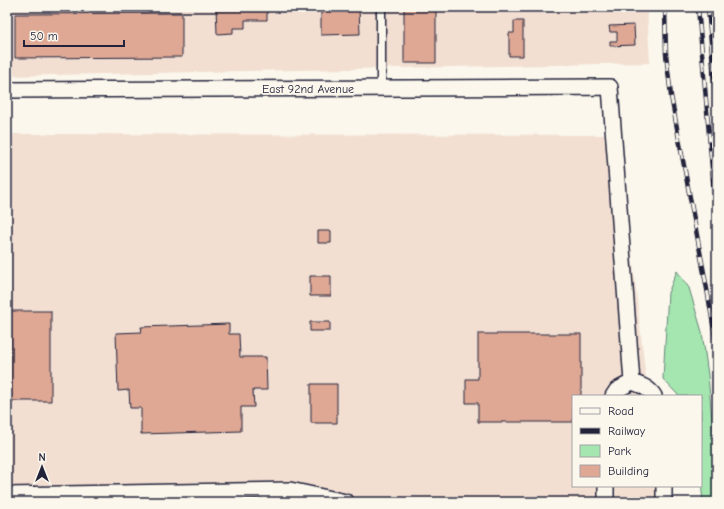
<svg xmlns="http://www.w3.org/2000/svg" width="724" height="509" font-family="'Comic Neue',sans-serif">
	<rect width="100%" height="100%" fill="#fbf7ec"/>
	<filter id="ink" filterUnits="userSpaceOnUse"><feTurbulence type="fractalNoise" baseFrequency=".025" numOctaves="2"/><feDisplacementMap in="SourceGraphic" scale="8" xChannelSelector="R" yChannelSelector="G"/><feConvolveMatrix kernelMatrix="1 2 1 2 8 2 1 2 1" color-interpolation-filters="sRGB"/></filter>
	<g filter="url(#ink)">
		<path fill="#f2dfd2" d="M 7,7 L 647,7 L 650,63 L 7,76 Z
			M 14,134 L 618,135 L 648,396 L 573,396 L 573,486 L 659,486 L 660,502 L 7,502 L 7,140 Z"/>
		<path fill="#a5e6b0" stroke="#648476" d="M 677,271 L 689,288 L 702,332 L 708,375 L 715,454 L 717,476 L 717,502 L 703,502 L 701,481 L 701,396 L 679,396 L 663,379 L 668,293 Z"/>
		<path fill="#dea895" stroke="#22223b" d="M 216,7 L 267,7 L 267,20 L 245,20 L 245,28 L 233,28 L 233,33 L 217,34 Z
			M 321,7 L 359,7 L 360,34 L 321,35 Z
			M 404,7 L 436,7 L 436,63 L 404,63 Z
			M 182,13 L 182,57 L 15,58 L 15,14 Z
			M 514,21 L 523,21 L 523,56 L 509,56 L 509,33 L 514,33 Z
			M 634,25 L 635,45 L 610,46 L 610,41 L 617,41 L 617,32 L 610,32 L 609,26 Z
			M 318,231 L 331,231 L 331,243 L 318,243 Z
			M 310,276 L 331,276 L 331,296 L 310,296 Z
			M 10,311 L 51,311 L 51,401 L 10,401 Z
			M 310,322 L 330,322 L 330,331 L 310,331 Z
			M 229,324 L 229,334 L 239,334 L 240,357 L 266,357 L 267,390 L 253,390 L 254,407 L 241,407 L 241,431 L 141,434 L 141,408 L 130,408 L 129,390 L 118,391 L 116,333 L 142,332 L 141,327 Z
			M 478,334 L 581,334 L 581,396 L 573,396 L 573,422 L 478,422 L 478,403 L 466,403 L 466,379 L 478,379 Z
			M 311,384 L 337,384 L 337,423 L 311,423 Z"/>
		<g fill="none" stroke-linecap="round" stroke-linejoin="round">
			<g stroke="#22223b" stroke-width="11">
				<path id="service" d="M 381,7 L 381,88
					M 213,502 L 213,491
					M 266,502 L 266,491"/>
			</g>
			<g stroke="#22223b" stroke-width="18">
				<path id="minor" d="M 7,90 L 610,87 L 632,382
					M 613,396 L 617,390 L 632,382 C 641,385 649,388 654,396
					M 664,486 L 664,502
					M 7,495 L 290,490 L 346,502
					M 606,502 L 606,486"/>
			</g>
			<use href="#service" stroke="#fbf7ec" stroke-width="8"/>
			<use href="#minor" stroke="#fbf7ec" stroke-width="15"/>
			<g stroke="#22223b" stroke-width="4.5">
				<path id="rail" d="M 665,7 L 666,54 L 671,96 L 707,289 L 717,348
					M 698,7 L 717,226
					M 708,7 L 717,113"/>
			</g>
			<use href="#rail" stroke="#fbf7ec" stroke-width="3" stroke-dasharray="9" stroke-linecap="butt"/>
		</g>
	</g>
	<g text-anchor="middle" stroke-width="3.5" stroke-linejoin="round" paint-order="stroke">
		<g font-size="12" fill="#22223b" stroke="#fbf7ec">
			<text x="308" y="93">East 92nd Avenue</text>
		</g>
	</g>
	<rect width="724" height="509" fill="none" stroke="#fbf7ec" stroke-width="24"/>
	<rect x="12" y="12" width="700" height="485" fill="none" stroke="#22223b" stroke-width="1.5" filter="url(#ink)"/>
	<rect x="572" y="395" width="130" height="92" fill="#fbf7ec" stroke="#a4a2a5"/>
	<rect x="580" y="408" width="20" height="6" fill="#fbf7ec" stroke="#a4a2a5"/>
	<text x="608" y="415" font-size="12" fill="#22223b">Road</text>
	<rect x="580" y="428" width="20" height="6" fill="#22223b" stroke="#a4a2a5"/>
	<text x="608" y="435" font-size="12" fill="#22223b">Railway</text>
	<rect x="580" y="445" width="20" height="12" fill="#a5e6b0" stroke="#a4a2a5"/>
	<text x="608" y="455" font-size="12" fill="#22223b">Park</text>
	<rect x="580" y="465" width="20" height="12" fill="#dea895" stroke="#a4a2a5"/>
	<text x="608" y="475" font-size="12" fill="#22223b">Building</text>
	<g transform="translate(42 467)" stroke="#fbf7ec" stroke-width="3" paint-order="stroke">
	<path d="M0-3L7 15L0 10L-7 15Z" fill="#22223b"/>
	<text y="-6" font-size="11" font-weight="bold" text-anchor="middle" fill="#22223b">N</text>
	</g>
	<path d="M24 40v6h100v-6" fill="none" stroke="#22223b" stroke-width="2"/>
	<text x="30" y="40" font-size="12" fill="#22223b" stroke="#fbf7ec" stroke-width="3" paint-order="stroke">50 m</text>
</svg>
